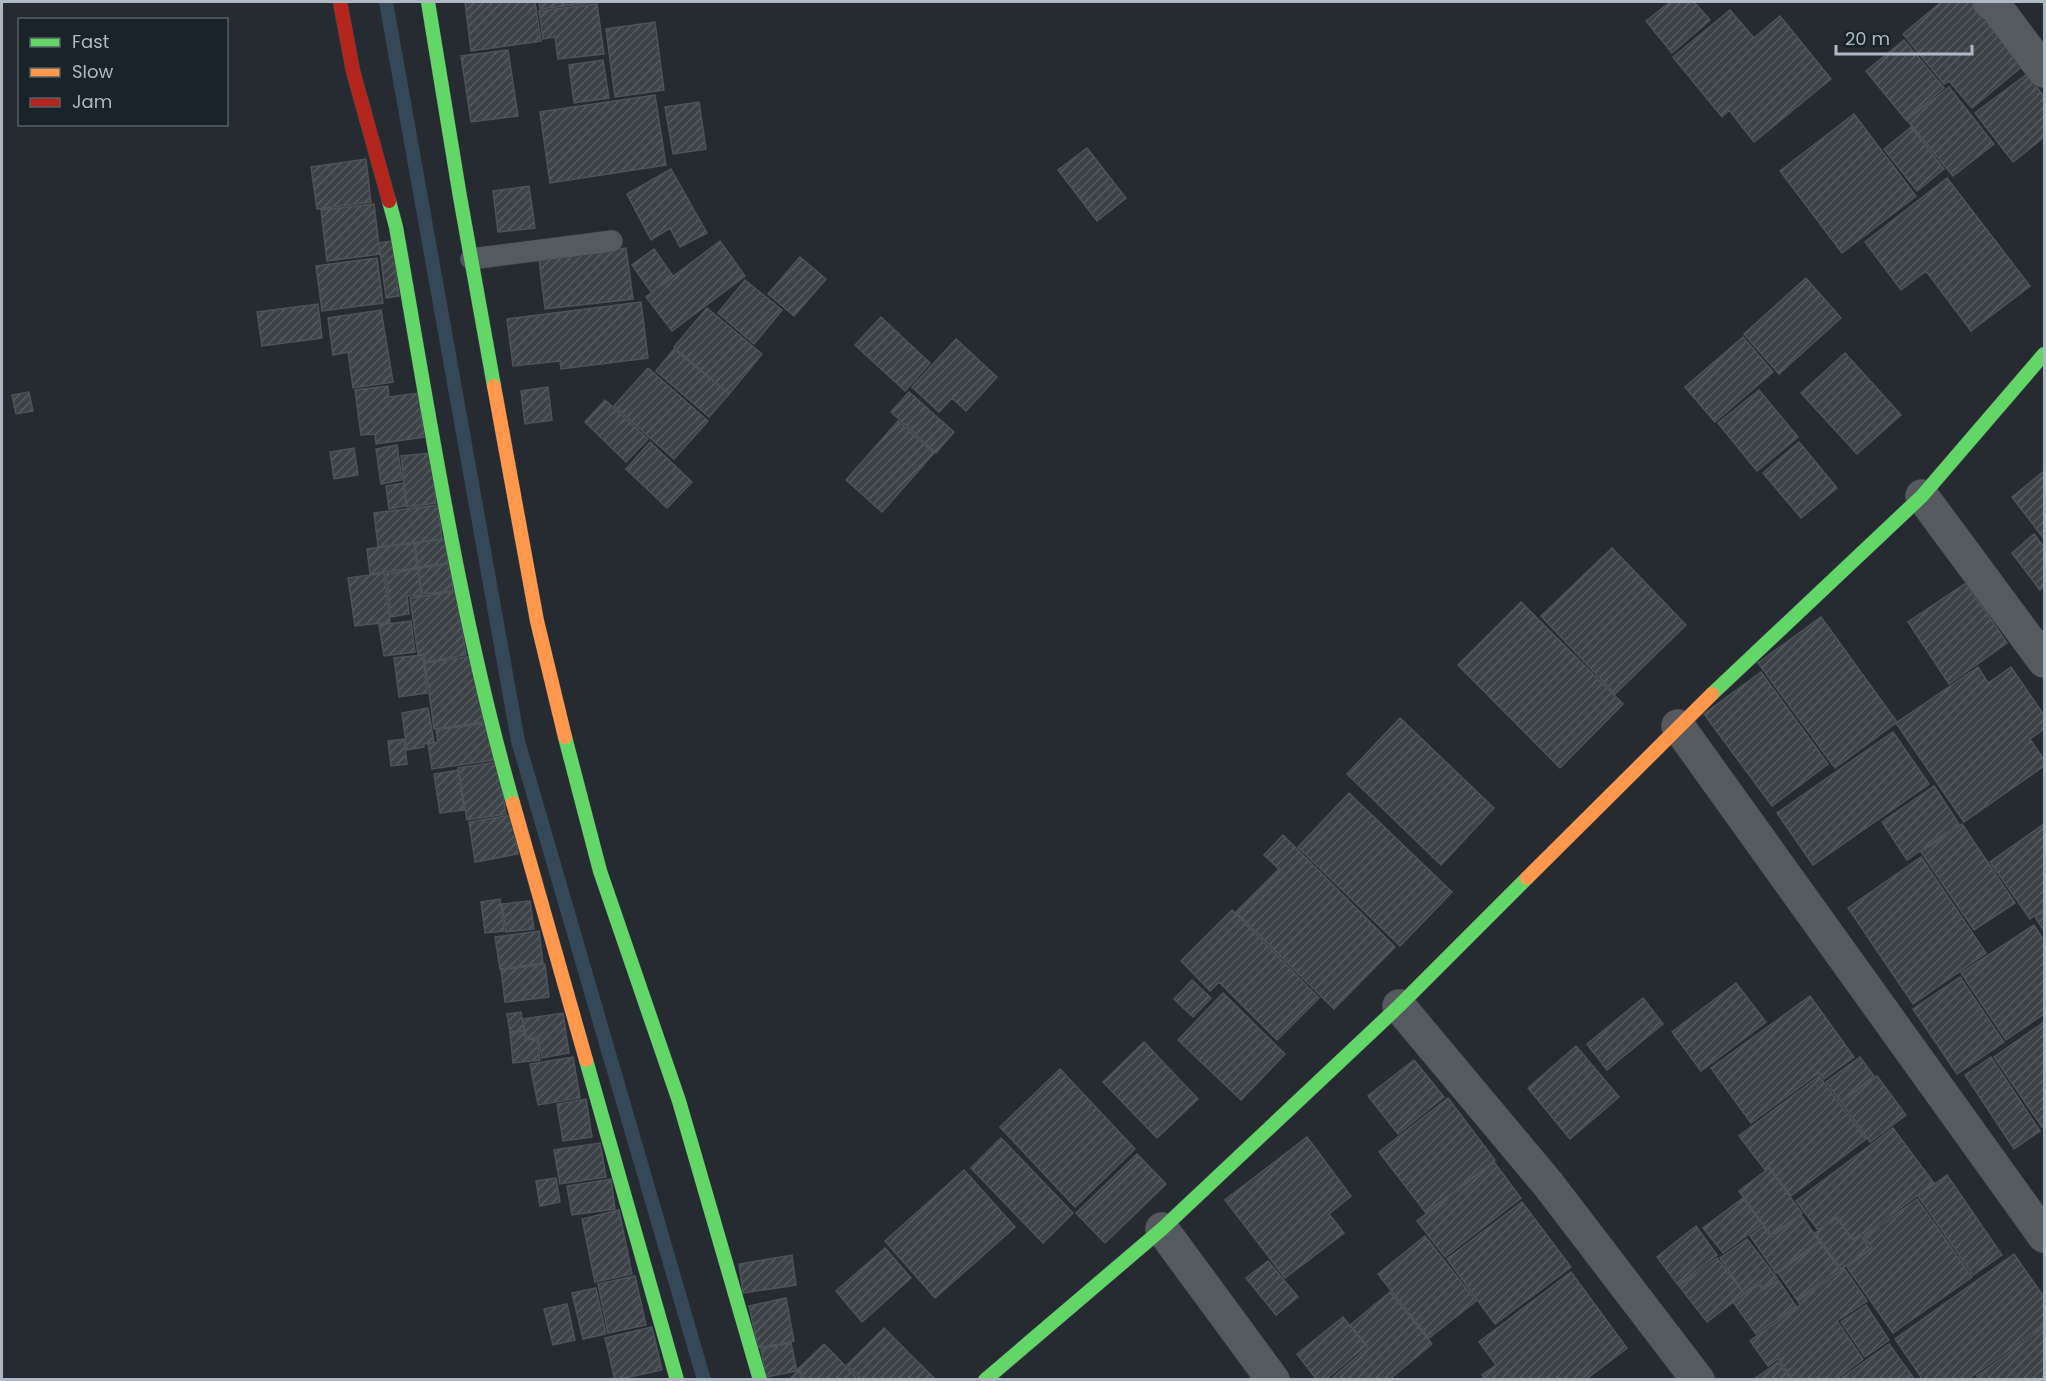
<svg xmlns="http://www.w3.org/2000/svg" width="2046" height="1381" font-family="Poppins,sans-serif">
	<defs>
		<pattern id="building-hatch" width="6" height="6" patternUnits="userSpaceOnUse" patternTransform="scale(1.5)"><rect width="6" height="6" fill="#3d4347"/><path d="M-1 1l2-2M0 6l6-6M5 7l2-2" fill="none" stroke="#565c60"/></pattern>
	</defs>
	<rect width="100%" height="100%" fill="#252b30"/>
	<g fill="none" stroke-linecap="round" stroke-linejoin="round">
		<path stroke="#344858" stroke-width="14" d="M 386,2 L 518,741 L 704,1380"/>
	</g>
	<path fill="url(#building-hatch)" stroke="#4d5358" stroke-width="1.5" d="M 465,2 L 535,2 L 541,41 L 471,51 Z
		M 539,2 L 596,2 L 540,9 Z
		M 1670,2 L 1694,2 L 1710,20 L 1672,53 L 1646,21 Z
		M 1941,2 L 1972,2 L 2025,64 L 1972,108 L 1949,81 L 1944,84 L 1903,34 Z
		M 597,4 L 604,54 L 558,59 L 555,37 L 543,39 L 539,11 Z
		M 1730,10 L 1754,38 L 1780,16 L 1831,79 L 1754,142 L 1729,110 L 1722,117 L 1673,57 Z
		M 655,22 L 664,90 L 615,97 L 606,29 Z
		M 1904,40 L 1944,88 L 1906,120 L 1866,71 Z
		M 508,50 L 518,116 L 471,122 L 461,56 Z
		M 603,60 L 609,98 L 574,103 L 569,65 Z
		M 2027,74 L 2044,97 L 2044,137 L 2013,162 L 1975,113 Z
		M 1949,87 L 1994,144 L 1953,176 L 1907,120 Z
		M 655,95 L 666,165 L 550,183 L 540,112 Z
		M 699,102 L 706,149 L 673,154 L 665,107 Z
		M 1854,114 L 1916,196 L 1842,253 L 1780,171 Z
		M 1911,127 L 1944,169 L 1917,191 L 1884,149 Z
		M 1087,148 L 1126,198 L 1097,221 L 1058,170 Z
		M 366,159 L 371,202 L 317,209 L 311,167 Z
		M 671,169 L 707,233 L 680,247 L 670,228 L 651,240 L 627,194 Z
		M 1947,178 L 2030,286 L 1971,331 L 1926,271 L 1901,290 L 1865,242 Z
		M 529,186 L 535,228 L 498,232 L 493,191 Z
		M 374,204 L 380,254 L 327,261 L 321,210 Z
		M 392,241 L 399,296 L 386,298 L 379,243 Z
		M 720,241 L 745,276 L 672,331 L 646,297 Z
		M 626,248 L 633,299 L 545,309 L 539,259 Z
		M 654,249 L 673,276 L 651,292 L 632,265 Z
		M 800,257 L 826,279 L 794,316 L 768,294 Z
		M 377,258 L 383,303 L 322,311 L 316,266 Z
		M 1806,278 L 1841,318 L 1779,374 L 1744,334 Z
		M 745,280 L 782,310 L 754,344 L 718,313 Z
		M 641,302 L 648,358 L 561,369 L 560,361 L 513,366 L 507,319 Z
		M 318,304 L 322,338 L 262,346 L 257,312 Z
		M 707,308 L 762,354 L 729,394 L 674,347 Z
		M 381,310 L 393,382 L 353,388 L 348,352 L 333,355 L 328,318 Z
		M 881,317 L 930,363 L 905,391 L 855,345 Z
		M 1743,337 L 1773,372 L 1715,422 L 1685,387 Z
		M 956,339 L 997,377 L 966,411 L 952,398 L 939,412 L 912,387 Z
		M 674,349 L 729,394 L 709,417 L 656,371 Z
		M 1845,353 L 1901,415 L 1857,454 L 1801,393 Z
		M 648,368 L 708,421 L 674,459 L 614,406 Z
		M 388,386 L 389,397 L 418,393 L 424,437 L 376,444 L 375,434 L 361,435 L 355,390 Z
		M 548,387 L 552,420 L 525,424 L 521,391 Z
		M 1759,390 L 1798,437 L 1757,471 L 1718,423 Z
		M 29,392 L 33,411 L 16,414 L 12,395 Z
		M 909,392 L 954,432 L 936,453 L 891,412 Z
		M 605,400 L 648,439 L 626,462 L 585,422 Z
		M 898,421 L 934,453 L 882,512 L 846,480 Z
		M 650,442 L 692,482 L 667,508 L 626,469 Z
		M 1799,442 L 1837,488 L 1801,518 L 1763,473 Z
		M 397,445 L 402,480 L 381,484 L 376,449 Z
		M 354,448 L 358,475 L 334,479 L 330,452 Z
		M 431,453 L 436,503 L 407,507 L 401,456 Z
		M 2044,471 L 2044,539 L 2012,497 Z
		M 403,483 L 406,506 L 389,509 L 386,486 Z
		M 438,505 L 442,539 L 378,547 L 374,513 Z
		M 2034,534 L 2044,547 L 2044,586 L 2040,590 L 2012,553 Z
		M 445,539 L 448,563 L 418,567 L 415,543 Z
		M 414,543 L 417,568 L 370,574 L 367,549 Z
		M 1612,548 L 1686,625 L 1615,694 L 1541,616 Z
		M 450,564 L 453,591 L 422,594 L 418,568 Z
		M 418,569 L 421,595 L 407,596 L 409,614 L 391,617 L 386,574 Z
		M 384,573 L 390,622 L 355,626 L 348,578 Z
		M 1966,583 L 2007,643 L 1949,684 L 1908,622 Z
		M 456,591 L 466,655 L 425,662 L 424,654 L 418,655 L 410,598 Z
		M 1521,602 L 1623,704 L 1560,768 L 1458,665 Z
		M 1821,617 L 1897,722 L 1835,768 L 1758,663 Z
		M 411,621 L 415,652 L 384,656 L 379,625 Z
		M 423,655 L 427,693 L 399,697 L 394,658 Z
		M 473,656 L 483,722 L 434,729 L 425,663 Z
		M 1978,667 L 1988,683 L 2011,667 L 2044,715 L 2044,729 L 2030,739 L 2044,760 L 2044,766 L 1964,822 L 1896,723 Z
		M 1761,672 L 1828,764 L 1772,806 L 1704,714 Z
		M 428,708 L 434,742 L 424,744 L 424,747 L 407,750 L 402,713 Z
		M 1400,718 L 1494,808 L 1441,865 L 1347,774 Z
		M 488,723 L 494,760 L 432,769 L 428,744 L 438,742 L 436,730 Z
		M 1893,732 L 1929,784 L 1813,865 L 1777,813 Z
		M 404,739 L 407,764 L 391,766 L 388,741 Z
		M 497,762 L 506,814 L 467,820 L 458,768 Z
		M 458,770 L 464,810 L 440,813 L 434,774 Z
		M 1934,786 L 1959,824 L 1907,860 L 1882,822 Z
		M 1349,793 L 1452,892 L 1400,946 L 1298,847 Z
		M 512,815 L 518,854 L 475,862 L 469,822 Z
		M 1962,824 L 2015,903 L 1974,930 L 1921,852 Z
		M 2044,824 L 2044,909 L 2030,919 L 1990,862 Z
		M 1283,835 L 1395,947 L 1334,1009 L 1236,912 L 1279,869 L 1264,855 Z
		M 1921,857 L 1986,953 L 1913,1004 L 1848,908 Z
		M 500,899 L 504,931 L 485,933 L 481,902 Z
		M 530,901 L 534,929 L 506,932 L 502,904 Z
		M 1232,910 L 1319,998 L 1277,1040 L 1219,982 L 1210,991 L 1181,961 Z
		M 2044,911 L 2044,931 L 2035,917 Z
		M 2034,925 L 2044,941 L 2044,1014 L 2006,1040 L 1961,973 Z
		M 539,931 L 543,963 L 500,969 L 495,937 Z
		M 545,964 L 549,997 L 505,1002 L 501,970 Z
		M 1960,977 L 2004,1042 L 1957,1074 L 1913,1009 Z
		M 1192,980 L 1211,998 L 1193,1017 L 1174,999 Z
		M 1736,983 L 1766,1022 L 1701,1071 L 1672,1032 Z
		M 1223,993 L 1285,1054 L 1241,1100 L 1178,1040 Z
		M 1810,996 L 1854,1057 L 1824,1079 L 1819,1073 L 1751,1123 L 1711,1068 Z
		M 1643,998 L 1663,1024 L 1607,1070 L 1587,1044 Z
		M 521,1012 L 524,1030 L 510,1032 L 507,1014 Z
		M 563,1013 L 569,1053 L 542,1058 L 538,1037 L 526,1039 L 523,1019 Z
		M 2044,1022 L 2044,1125 L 2042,1127 L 1994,1057 Z
		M 524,1031 L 526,1040 L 537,1039 L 540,1060 L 513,1063 L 510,1033 Z
		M 1144,1042 L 1198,1099 L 1157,1138 L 1103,1082 Z
		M 1576,1046 L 1619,1097 L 1570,1139 L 1528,1088 Z
		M 573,1057 L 580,1098 L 538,1105 L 530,1064 Z
		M 1860,1057 L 1874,1076 L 1841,1102 L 1826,1082 Z
		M 1991,1057 L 2040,1131 L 2014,1149 L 1965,1075 Z
		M 1414,1060 L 1444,1097 L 1398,1134 L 1368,1096 Z
		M 1060,1069 L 1135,1149 L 1075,1207 L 1000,1127 Z
		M 1819,1076 L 1866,1139 L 1791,1196 L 1769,1167 L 1765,1170 L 1739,1136 Z
		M 1877,1076 L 1906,1115 L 1870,1142 L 1841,1102 Z
		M 1448,1098 L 1495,1160 L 1426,1213 L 1379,1152 Z
		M 586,1099 L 592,1137 L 563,1141 L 557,1104 Z
		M 1893,1128 L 1934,1183 L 1864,1235 L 1862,1233 L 1853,1240 L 1837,1217 L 1818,1230 L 1796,1201 Z
		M 1307,1137 L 1351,1196 L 1329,1214 L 1344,1233 L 1285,1278 L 1225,1200 Z
		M 1001,1138 L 1073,1213 L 1043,1243 L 971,1168 Z
		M 600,1143 L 606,1177 L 560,1184 L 554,1150 Z
		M 1137,1154 L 1166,1184 L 1105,1243 L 1076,1213 Z
		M 1494,1162 L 1521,1198 L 1445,1257 L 1417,1221 Z
		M 1769,1168 L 1802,1213 L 1771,1235 L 1739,1191 Z
		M 964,1170 L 1015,1227 L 935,1298 L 885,1241 Z
		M 1947,1175 L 2002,1255 L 1973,1275 L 1918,1196 Z
		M 556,1178 L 560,1202 L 540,1206 L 536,1181 Z
		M 611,1179 L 615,1209 L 572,1215 L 567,1186 Z
		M 1743,1198 L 1762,1224 L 1723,1253 L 1703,1228 Z
		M 1917,1199 L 1972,1277 L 1893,1333 L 1847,1267 L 1872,1248 L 1864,1237 Z
		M 1522,1202 L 1571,1267 L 1495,1324 L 1447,1259 Z
		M 619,1210 L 632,1274 L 595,1282 L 582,1219 Z
		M 1801,1215 L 1819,1241 L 1776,1273 L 1750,1236 L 1763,1226 L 1771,1237 Z
		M 1837,1218 L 1853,1240 L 1861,1235 L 1870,1249 L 1841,1269 L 1815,1233 Z
		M 1696,1226 L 1717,1255 L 1678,1285 L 1657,1257 Z
		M 1425,1236 L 1476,1301 L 1429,1338 L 1378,1274 Z
		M 1747,1239 L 1777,1278 L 1763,1289 L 1759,1282 L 1744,1293 L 1720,1258 Z
		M 1820,1242 L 1839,1269 L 1797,1300 L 1778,1273 Z
		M 885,1248 L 911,1278 L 862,1322 L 836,1291 Z
		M 2014,1254 L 2044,1297 L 2044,1325 L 1967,1380 L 1923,1380 L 1895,1339 Z
		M 792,1255 L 796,1285 L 743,1293 L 739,1264 Z
		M 1717,1258 L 1744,1294 L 1707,1322 L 1679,1286 Z
		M 1268,1261 L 1298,1297 L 1276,1315 L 1246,1278 Z
		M 1844,1268 L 1867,1301 L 1837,1321 L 1863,1359 L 1835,1380 L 1793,1380 L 1778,1359 L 1768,1366 L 1750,1341 L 1800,1305 L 1798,1301 Z
		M 1571,1272 L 1627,1348 L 1585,1380 L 1485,1380 L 1482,1375 L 1496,1365 L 1479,1342 Z
		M 635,1276 L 646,1325 L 608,1333 L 598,1284 Z
		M 1778,1280 L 1796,1306 L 1756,1334 L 1733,1302 L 1758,1284 L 1763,1290 Z
		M 596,1288 L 606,1334 L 583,1339 L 572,1293 Z
		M 1390,1292 L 1432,1344 L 1389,1380 L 1330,1380 L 1368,1347 L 1350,1325 Z
		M 786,1298 L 794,1341 L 758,1348 L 749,1306 Z
		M 567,1304 L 575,1340 L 553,1345 L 544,1309 Z
		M 1866,1305 L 1889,1340 L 1865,1357 L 1841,1322 Z
		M 1343,1317 L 1366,1346 L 1325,1380 L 1317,1380 L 1297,1354 Z
		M 652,1327 L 662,1370 L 615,1380 L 605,1338 Z
		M 2044,1327 L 2044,1380 L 1979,1380 L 1977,1376 Z
		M 884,1328 L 936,1380 L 862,1380 L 847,1365 Z
		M 791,1343 L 797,1371 L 766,1377 L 761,1349 Z
		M 824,1344 L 858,1379 L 858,1380 L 808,1380 L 798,1369 Z
		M 1889,1344 L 1915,1380 L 1839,1380 Z
		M 1778,1362 L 1791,1380 L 1753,1380 Z
		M 798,1371 L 805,1380 L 789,1380 Z"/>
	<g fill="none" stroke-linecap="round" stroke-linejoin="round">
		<g stroke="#42474b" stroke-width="22">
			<path id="lane" d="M 471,259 L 612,241"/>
		</g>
		<g stroke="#42474b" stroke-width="34">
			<path id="street" d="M 1989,2 L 1996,7 L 2044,71
				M 1922,496 L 2044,661
				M 1678,726 L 2044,1236
				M 1399,1006 L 1548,1184 L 1698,1380
				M 1162,1229 L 1273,1380"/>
		</g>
		<g stroke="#42474b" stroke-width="15">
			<path id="fast" d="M 428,2 L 460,197 L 494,386
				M 389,201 L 396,227 C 430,419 459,614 513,803
				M 1712,694 L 1922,496 L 2044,354
				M 565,737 L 600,871 L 679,1101 L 760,1380
				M 586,1060 L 677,1380
				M 985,1380 L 1162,1229 L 1399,1006 L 1527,878"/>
		</g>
		<g stroke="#42474b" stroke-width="15">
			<path id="slow" d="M 494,386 L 537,621 L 565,737
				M 513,803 L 586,1060
				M 1527,878 L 1712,694"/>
		</g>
		<g stroke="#42474b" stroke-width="15">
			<path id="jam" d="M 340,2 L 353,71 L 389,201"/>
		</g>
		<use href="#lane" stroke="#555a5f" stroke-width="21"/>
		<use href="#street" stroke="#555a5f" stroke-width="33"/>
		<use href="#fast" stroke="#63d668" stroke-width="14"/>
		<use href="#slow" stroke="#ff974d" stroke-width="14"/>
		<use href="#jam" stroke="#b3261e" stroke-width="14"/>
	</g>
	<rect width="2046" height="1381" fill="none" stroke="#aeb9c3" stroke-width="6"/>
	<rect x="18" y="18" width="210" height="108" fill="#19232a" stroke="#555f67" stroke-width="1.5"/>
	<rect x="30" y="38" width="30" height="9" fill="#63d668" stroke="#555f67" stroke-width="1.5"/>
	<text x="72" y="48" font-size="18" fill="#aeb9c3">Fast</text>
	<rect x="30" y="68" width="30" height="9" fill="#ff974d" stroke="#555f67" stroke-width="1.5"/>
	<text x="72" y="78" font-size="18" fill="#aeb9c3">Slow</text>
	<rect x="30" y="98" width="30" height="9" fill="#b3261e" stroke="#555f67" stroke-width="1.5"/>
	<text x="72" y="108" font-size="18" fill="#aeb9c3">Jam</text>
	<path d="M1836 45v9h136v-9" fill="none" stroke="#aeb9c3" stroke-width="3"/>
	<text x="1845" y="45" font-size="18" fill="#aeb9c3" stroke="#19232a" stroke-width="4.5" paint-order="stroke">20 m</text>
</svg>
